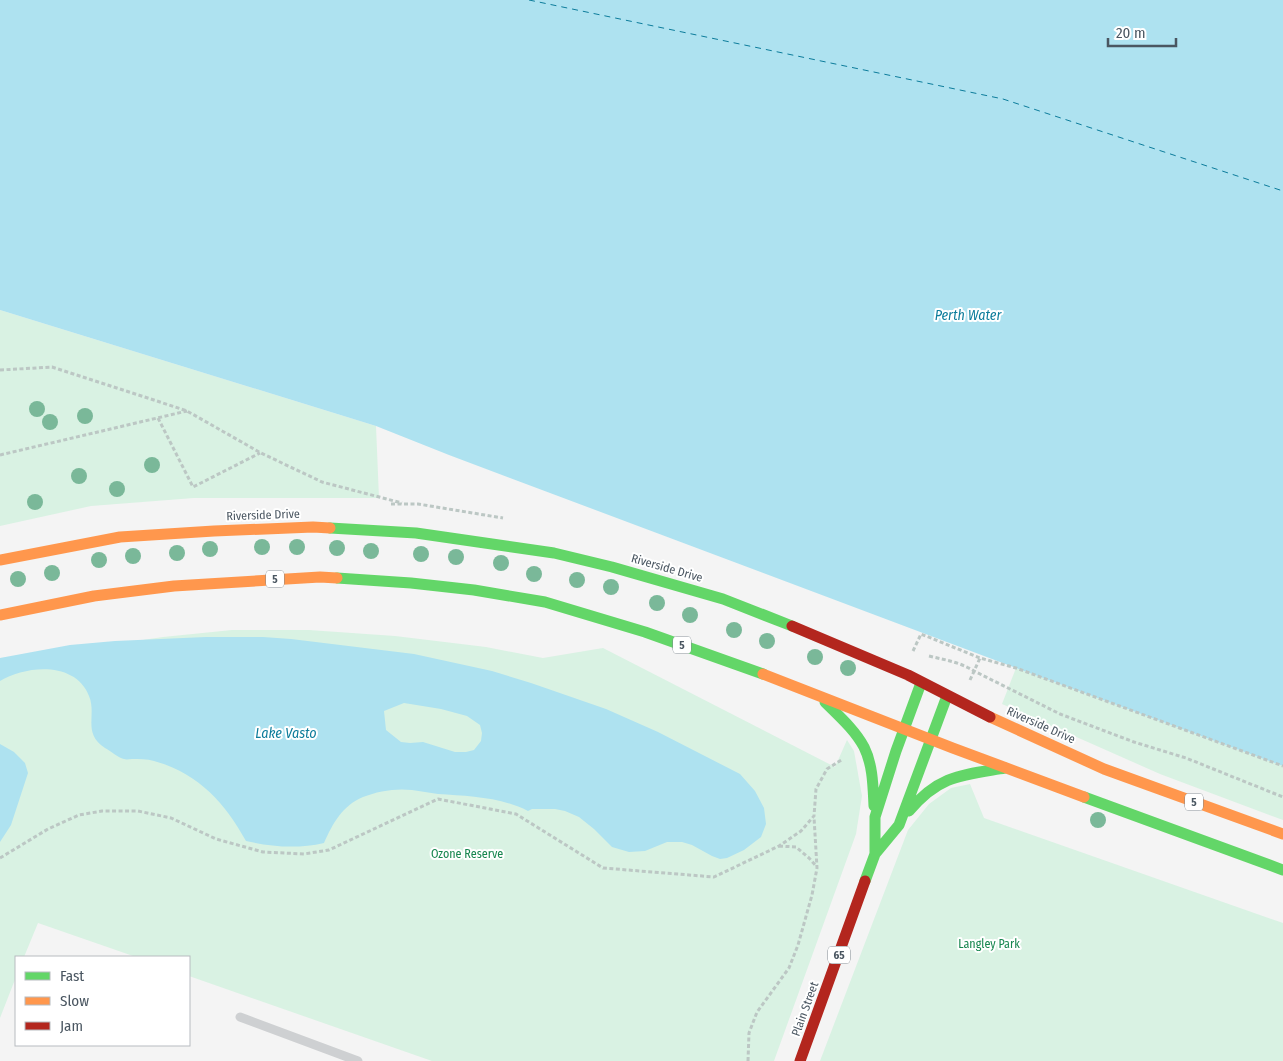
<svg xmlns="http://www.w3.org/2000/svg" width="1283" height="1061" font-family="'Fira Sans Condensed',sans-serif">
	<rect width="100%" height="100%" fill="#f4f4f4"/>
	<path fill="#d9f2e3" d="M 0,310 L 376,426 L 379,498 L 194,498 L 91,506 L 0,526 Z
		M 232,630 L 309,630 L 395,636 L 486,647 L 543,658 L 603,648 L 835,767 L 847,740 L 854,751 L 862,796 L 856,834 L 774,1061 L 432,1061 L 189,976 L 189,957 L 136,957 L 38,923 L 24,957 L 16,957 L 16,977 L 0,1018 L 0,658 L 25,657 L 163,637 Z
		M 1016,668 L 1283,766 L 1283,820 L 1160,774 L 1002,704 Z
		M 970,784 L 984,818 L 1283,923 L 1283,1061 L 820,1061 L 908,830 L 929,804 L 951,788 Z"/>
	<path fill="#aee2f0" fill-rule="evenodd" d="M 0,0 L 1283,0 L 1283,766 L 1016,668 L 449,455 L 376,426 L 0,310 Z
		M 206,637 L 263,637 L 291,639 L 414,654 L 492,671 L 531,683 L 606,709 L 658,732 L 740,774 L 755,791 L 764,808 L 766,824 L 761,837 L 744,850 L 727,858 L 720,859 L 712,856 L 692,845 L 682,842 L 667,842 L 645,851 L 629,852 L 612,847 L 594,829 L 579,817 L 565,811 L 555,809 L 532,809 L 528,811 C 501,797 468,796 438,794 C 429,793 421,791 412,790 C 396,788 378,791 363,797 C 342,806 333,823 324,843 C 298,849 272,847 246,841 C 225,803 198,773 154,761 C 147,759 139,759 132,759 C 129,759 127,760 124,759 C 120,759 109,750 105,748 C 82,733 97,715 89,696 C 76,661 26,665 0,681 L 0,658 L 70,645 L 115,641 ZM 404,703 L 441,709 L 467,716 L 480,725 L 482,733 L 481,741 L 474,750 L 466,752 L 455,752 L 423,742 L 410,743 L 401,742 L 386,730 L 384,711 Z
		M 0,744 L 14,752 L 25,763 L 28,773 L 11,825 L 0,842 Z"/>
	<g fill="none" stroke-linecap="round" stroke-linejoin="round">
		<path stroke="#0c7c9b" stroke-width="1" stroke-dasharray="6 5" stroke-linecap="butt" d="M 529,0 L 1003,99 L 1283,191"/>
		<path stroke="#bcc7c4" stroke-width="3" stroke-dasharray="4 2.5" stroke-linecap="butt" d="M 0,370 L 52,367 L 160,402 L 187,411 L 261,453 L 322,482 L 402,503
			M 158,418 L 193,487 L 260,453
			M 0,455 L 187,411
			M 391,504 L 418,504 L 503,518
			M 913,651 L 921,634 L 980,658 L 1016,668 L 1283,766
			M 929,656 C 945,660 960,662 974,671 L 1060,714 L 1081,722 L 1134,742 L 1186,758 L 1283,797
			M 970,680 L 980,658
			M 779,846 L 796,847 L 809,858 L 817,867
			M 0,858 L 48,829 L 79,815 L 102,811 L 138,811 L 171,818 L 216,839 L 263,852 L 304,854 L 329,850 L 438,799 L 516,814 L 603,868 L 714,877 L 779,846 L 801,831 L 814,816 L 816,789 L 827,769 L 843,759
			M 748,1061 L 749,1033 L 757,1012 L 789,968 L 798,945 L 812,895 L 817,868 L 814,817"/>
		<path stroke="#ced0d2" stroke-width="9" d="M 240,1017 L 358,1061"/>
		<path stroke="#63d668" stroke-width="11" d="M 330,528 L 416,533 L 554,553 L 612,567 L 723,599 L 792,626
			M 337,578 L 411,583 L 474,590 L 545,602 L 645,632 L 763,674
			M 825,702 C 839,716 855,730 864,747 C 873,765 873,787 874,806
			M 1084,797 L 1283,870
			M 909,811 C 939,775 962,775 1005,768
			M 875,854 L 875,817 L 896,751 L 921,683
			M 865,881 L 875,854 L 899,825 L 947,696"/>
		<path stroke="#ff974d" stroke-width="11" d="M 0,560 L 120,537 L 214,531 L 313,527 L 330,528
			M 0,615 L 94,596 L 174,586 L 320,577 L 337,578
			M 763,674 L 953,748 L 1084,797
			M 990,717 L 1104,769 L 1283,834"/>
		<path stroke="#b3261e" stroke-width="11" d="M 792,626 L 908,675 L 990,717
			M 800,1061 L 865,881"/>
	</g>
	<g fill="#7ab899">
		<circle cx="37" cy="409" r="8"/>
		<circle cx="85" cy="416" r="8"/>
		<circle cx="50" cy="422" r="8"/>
		<circle cx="152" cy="465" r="8"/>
		<circle cx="79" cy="476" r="8"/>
		<circle cx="117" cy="489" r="8"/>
		<circle cx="35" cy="502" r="8"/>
		<circle cx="262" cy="547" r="8"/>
		<circle cx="297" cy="547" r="8"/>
		<circle cx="337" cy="548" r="8"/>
		<circle cx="210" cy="549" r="8"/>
		<circle cx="371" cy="551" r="8"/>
		<circle cx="177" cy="553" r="8"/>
		<circle cx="421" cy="554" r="8"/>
		<circle cx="133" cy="556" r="8"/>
		<circle cx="456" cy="557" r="8"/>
		<circle cx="99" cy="560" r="8"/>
		<circle cx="501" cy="563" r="8"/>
		<circle cx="52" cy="573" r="8"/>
		<circle cx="534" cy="574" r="8"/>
		<circle cx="18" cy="579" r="8"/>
		<circle cx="577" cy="580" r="8"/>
		<circle cx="611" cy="587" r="8"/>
		<circle cx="657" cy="603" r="8"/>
		<circle cx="690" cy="615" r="8"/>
		<circle cx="734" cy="630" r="8"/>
		<circle cx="767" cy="641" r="8"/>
		<circle cx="815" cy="657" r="8"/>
		<circle cx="848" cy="668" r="8"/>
		<circle cx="1098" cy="820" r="8"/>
	</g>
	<g text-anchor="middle" stroke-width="4" stroke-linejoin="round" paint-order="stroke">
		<g fill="#fff" stroke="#808990" stroke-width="1">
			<rect x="266" y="570.5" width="18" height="17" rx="4"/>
			<rect x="673" y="636.5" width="18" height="17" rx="4"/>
			<rect x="1185" y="793.5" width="18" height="17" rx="4"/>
			<rect x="828" y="946.5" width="22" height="17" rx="4"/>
		</g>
		<g font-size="11" font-weight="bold" fill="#4a5661">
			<text x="275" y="583">5</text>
			<text x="682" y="649">5</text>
			<text x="1194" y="806">5</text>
			<text x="839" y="959">65</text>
		</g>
		<g font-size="12" fill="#4a5661" stroke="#fff">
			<text transform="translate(263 515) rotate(-2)" y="4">Riverside Drive</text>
			<text transform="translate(667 568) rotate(16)" y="4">Riverside Drive</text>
			<text transform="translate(1041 725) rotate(24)" y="4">Riverside Drive</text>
			<text transform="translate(805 1009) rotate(-70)" y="4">Plain Street</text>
		</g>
		<g font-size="12" fill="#17864f" stroke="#fff">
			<text x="467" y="858">Ozone Reserve</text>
			<text x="989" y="948">Langley Park</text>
		</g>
		<g font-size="14" font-style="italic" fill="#0c7c9b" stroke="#fff">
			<text x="968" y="320">Perth Water</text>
			<text x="286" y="738">Lake Vasto</text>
		</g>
	</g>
	<rect x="15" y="956" width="175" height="90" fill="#ffffff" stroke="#b7bbc0"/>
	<rect x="25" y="972" width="25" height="8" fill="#63d668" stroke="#b7bbc0"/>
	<text x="60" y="981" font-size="15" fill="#4a5661">Fast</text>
	<rect x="25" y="997" width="25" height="8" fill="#ff974d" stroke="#b7bbc0"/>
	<text x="60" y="1006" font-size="15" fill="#4a5661">Slow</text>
	<rect x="25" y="1022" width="25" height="8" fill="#b3261e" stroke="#b7bbc0"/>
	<text x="60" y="1031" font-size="15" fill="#4a5661">Jam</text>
	<path d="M1108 38v8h68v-8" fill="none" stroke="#4a5661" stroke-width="2.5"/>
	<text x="1116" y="38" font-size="15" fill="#4a5661" stroke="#ffffff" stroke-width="4" paint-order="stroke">20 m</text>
</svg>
